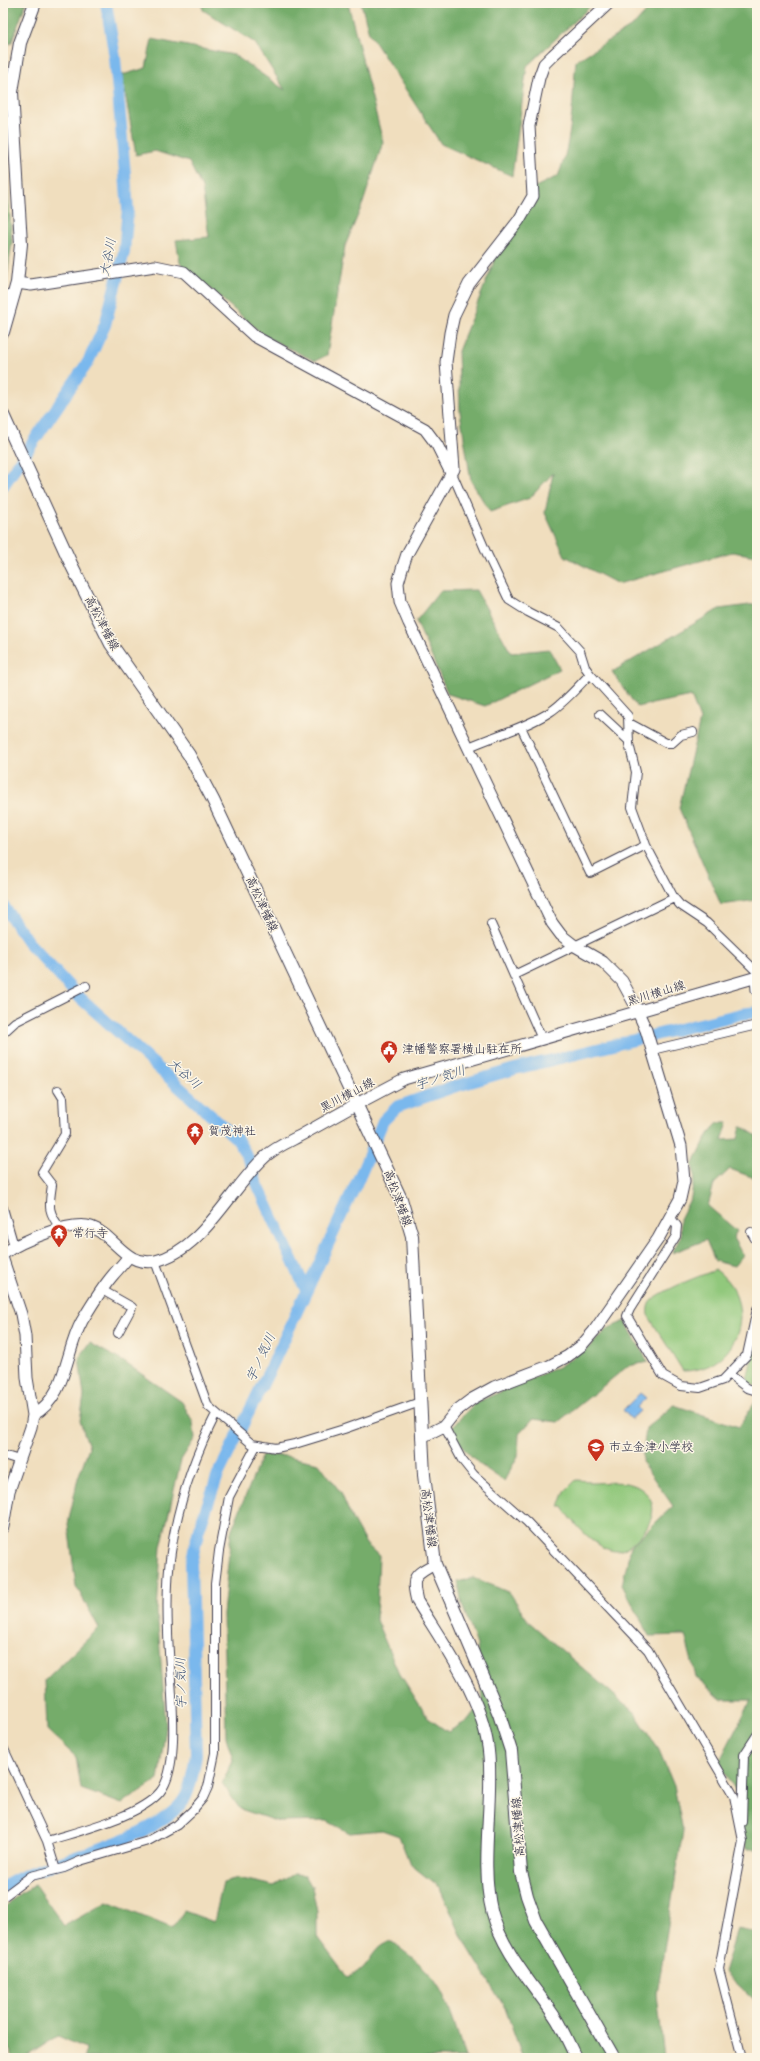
<svg xmlns="http://www.w3.org/2000/svg" width="760" height="2061" font-family="'Architects Daughter','Klee One',sans-serif">
	<rect width="100%" height="100%" fill="#fcf5e5"/>
	<filter id="ink" filterUnits="userSpaceOnUse"><feTurbulence type="fractalNoise" baseFrequency=".025" numOctaves="2"/><feDisplacementMap in="SourceGraphic" scale="8" xChannelSelector="R" yChannelSelector="G"/><feConvolveMatrix kernelMatrix="1 2 1 2 8 2 1 2 1" color-interpolation-filters="sRGB"/></filter>
	<filter id="wash" filterUnits="userSpaceOnUse"><feTurbulence type="fractalNoise" baseFrequency=".012" numOctaves="4" result="noise"/><feDisplacementMap in="SourceGraphic" scale="16" xChannelSelector="R" yChannelSelector="G"/><feGaussianBlur stdDeviation="0.9" result="paint"/><feColorMatrix in="noise" values="0 0 0 0 0 0 0 0 0 0 0 0 0 0 0 0 0 1.4 0 .05"/><feComposite in="paint" operator="in"/></filter>
	<g filter="url(#wash)">
		<rect width="100%" height="100%" fill="#f0debe"/>
		<path fill="#91c87b" stroke="#5a755b" d="M 716,1270 C 760,1303 740,1371 683,1371 L 648,1315 C 647,1310 648,1303 652,1300 C 665,1289 699,1276 716,1270 Z
			M 757,1338 L 757,1386 L 746,1383 Z
			M 576,1480 L 590,1481 L 590,1483 C 604,1483 623,1480 636,1486 C 662,1499 654,1523 637,1539 C 632,1544 624,1551 616,1551 C 598,1551 572,1522 563,1507 L 559,1507 L 565,1491 Z"/>
		<path fill="#74ac6b" stroke="#4b6753" d="M 3,3 L 26,3 L 11,44 L 3,41 Z
			M 202,3 L 348,3 L 383,142 L 363,203 L 345,246 L 327,355 L 315,361 L 266,337 L 180,263 L 176,240 L 209,237 L 202,188 L 189,162 L 155,151 L 136,155 L 122,75 L 146,68 L 152,39 L 234,55 L 285,90 L 255,43 L 203,10 Z
			M 361,3 L 594,3 L 527,66 L 512,176 L 441,144 L 369,33 Z
			M 654,3 L 757,3 L 757,556 L 732,552 L 618,584 L 565,556 L 545,513 L 553,473 L 530,498 L 490,512 L 471,481 L 460,412 L 458,351 L 498,252 L 519,208 L 531,189 L 558,176 C 573,141 572,98 576,61 L 635,24 Z
			M 3,134 L 12,242 L 5,291 L 3,290 Z
			M 476,590 L 511,653 L 549,649 L 560,669 L 485,706 L 448,694 L 416,621 L 440,591 Z
			M 757,604 L 757,900 L 721,905 L 679,808 L 700,720 L 691,696 L 637,707 L 612,672 L 719,609 Z
			M 718,1123 L 728,1123 L 722,1140 L 738,1139 L 741,1126 L 757,1136 L 757,1179 L 730,1169 L 714,1184 L 708,1206 L 737,1231 L 733,1238 L 743,1255 L 734,1266 L 715,1261 L 706,1240 L 672,1253 L 681,1236 L 680,1219 L 691,1197 L 695,1175 L 692,1165 C 701,1151 706,1134 718,1123 Z
			M 625,1321 L 648,1362 L 628,1366 L 558,1422 L 533,1419 L 519,1434 L 518,1456 L 504,1481 L 479,1464 L 458,1443 L 452,1427 L 475,1403 L 558,1367 L 589,1347 L 609,1328 Z
			M 90,1343 L 124,1362 L 182,1402 L 193,1422 L 195,1438 L 181,1460 L 161,1547 L 157,1611 L 166,1727 L 158,1780 L 122,1804 L 81,1789 L 76,1757 L 47,1730 L 45,1680 L 99,1628 L 76,1586 L 68,1524 L 78,1478 L 89,1447 L 80,1421 L 84,1396 L 79,1358 Z
			M 757,1399 L 757,1849 L 746,1849 L 735,1789 L 718,1764 L 751,1700 L 722,1700 L 696,1677 L 685,1635 L 650,1636 L 622,1585 L 631,1546 L 673,1506 L 642,1462 L 646,1428 L 674,1405 L 739,1427 Z
			M 262,1455 L 286,1456 L 319,1463 L 341,1493 L 353,1521 L 366,1544 L 379,1556 L 376,1620 L 398,1671 L 428,1718 L 448,1732 L 467,1721 L 483,1700 L 477,1645 L 462,1605 L 458,1582 L 473,1577 L 510,1593 L 529,1622 L 635,1713 L 659,1750 L 674,1786 L 683,1831 L 657,1994 L 664,2058 L 523,2058 L 505,2008 L 463,1939 L 440,1888 L 410,1864 L 399,1836 L 382,1830 L 350,1833 L 327,1821 L 279,1822 L 240,1809 L 222,1783 L 233,1760 L 226,1737 L 223,1614 L 231,1532 Z
			M 294,1874 L 305,1875 L 312,1887 L 317,1912 L 317,1937 L 347,1977 C 372,1971 370,1944 392,1942 C 407,1954 424,1965 435,1981 C 449,2000 458,2035 465,2058 L 84,2058 L 85,2048 L 58,2036 L 24,2058 L 14,2058 L 3,2038 L 3,1909 L 19,1894 L 35,1885 L 64,1926 L 107,1902 L 172,1928 L 184,1911 L 214,1922 L 223,1882 L 238,1878 L 274,1886 Z
			M 737,1929 L 757,1933 L 757,2002 L 724,1972 Z"/>
		<path fill="#7ab8ed" stroke="#4e6d94" d="M 640,1393 L 646,1398 L 637,1407 L 640,1411 L 631,1419 L 623,1410 Z"/>
		<g fill="none" stroke-linecap="round" stroke-linejoin="round">
			<path stroke="#7ab8ed" stroke-width="12" d="M 3,486 L 88,362 L 105,325 L 124,252 L 128,209 L 115,58 L 106,3
				M 3,905 L 28,942 L 77,995 L 237,1139 L 251,1163 L 255,1179 L 306,1290
				M 3,1887 C 12,1882 21,1877 30,1873 C 69,1857 167,1834 186,1796 C 192,1783 194,1768 196,1754 L 191,1563 L 199,1529 L 218,1475 L 275,1359 L 363,1169 L 383,1121 L 397,1107 L 450,1088 L 515,1069 L 741,1014 L 757,1012"/>
		</g>
	</g>
	<g filter="url(#ink)">
		<g fill="none" stroke-linecap="round" stroke-linejoin="round">
			<g stroke="#413e4f" stroke-width="10">
				<path id="street" d="M 452,473 L 487,554 L 509,600 L 528,612 L 559,628 L 580,651 L 585,667 L 590,674 L 628,716 L 629,744 L 636,772 L 632,807 L 646,845 L 674,898 L 680,905 L 707,923 L 756,971 L 756,977
					M 600,714 L 629,741
					M 629,723 L 666,743 L 672,743 L 681,735 L 693,732
					M 521,727 L 590,873 L 646,845
					M 469,747 C 496,735 525,728 550,712 C 565,702 578,687 590,674
					M 491,924 L 542,1039
					M 514,975 L 674,898
					M 3,1033 L 15,1022 L 86,986
					M 652,1050 L 757,1025
					M 58,1090 L 63,1098 L 65,1134 L 42,1172 L 52,1185 C 49,1206 47,1211 61,1229
					M 3,1208 L 14,1246
					M 671,1218 L 677,1226 L 676,1236 L 630,1309 L 627,1316 L 663,1376 L 681,1386 L 700,1388 L 723,1380 L 747,1355 L 757,1309
					M 751,1232 L 757,1242
					M 155,1261 L 208,1406 L 252,1444 L 276,1448 L 295,1444 L 344,1429 L 420,1402
					M 102,1290 L 132,1307 L 118,1333
					M 729,1374 L 747,1388 L 757,1391
					M 444,1426 L 462,1460 L 474,1475 L 527,1522 L 648,1650 L 734,1796 L 743,1841 L 719,1969 L 742,2058
					M 3,1455 L 19,1460
					M 3,1747 L 47,1841 L 56,1870
					M 742,1822 L 744,1755 L 757,1735
					M 47,1841 C 78,1831 139,1817 160,1792 C 184,1763 168,1669 168,1631 C 167,1605 167,1578 171,1552 C 178,1504 194,1457 216,1414
					M 3,1897 L 31,1876 L 64,1868 L 80,1861 L 148,1841 L 177,1825 L 192,1811 L 203,1798 L 208,1787 L 215,1753 L 215,1584 L 219,1551 L 229,1497 L 256,1446"/>
			</g>
			<g stroke="#413e4f" stroke-width="13">
				<path id="secondary" d="M 17,283 L 31,285 L 155,266 L 184,272 L 254,336 L 425,429 L 437,445 L 451,473
					M 3,296 L 12,297
					M 756,977 L 757,990
					M 3,1254 C 19,1242 71,1220 91,1227 C 115,1235 125,1267 155,1261 C 204,1250 231,1187 266,1156 C 277,1146 293,1140 305,1133 C 338,1114 371,1096 404,1079 L 757,977
					M 3,1260 L 21,1314 L 25,1336 L 27,1378 L 33,1415 L 31,1427 L 9,1491 L 3,1527
					M 33,1415 C 67,1397 65,1351 82,1321 C 91,1306 101,1289 113,1275 C 118,1269 124,1263 129,1256
					M 422,1437 L 444,1426 L 456,1411 L 472,1399 L 494,1387 L 549,1366 L 568,1356 L 581,1346 L 594,1331 L 658,1239 L 680,1199 L 684,1181 L 681,1146 L 646,1030 L 634,1003 L 622,981 L 603,962 L 575,946 L 561,935 L 552,923 L 409,623 L 400,602 L 398,583 L 402,569 L 407,554 L 454,469 L 446,362 L 450,333 L 454,315 L 469,284 L 519,220 L 533,196 L 529,126 L 539,78 L 544,64 L 553,55 L 609,3
					M 435,1564 C 414,1575 411,1577 417,1601 C 445,1647 485,1700 489,1756 C 493,1806 480,1864 492,1912 C 503,1953 534,1985 557,2020 C 564,2032 570,2046 576,2058"/>
			</g>
			<g stroke="#413e4f" stroke-width="14">
				<path id="primary" d="M 3,332 L 17,283 L 21,244 L 12,92 L 20,43 L 35,3
					M 3,415 L 72,566 L 111,644 L 189,755 L 213,800 L 401,1199 L 412,1236 L 424,1475 L 435,1564 L 499,1714 L 511,1751 L 521,1872 L 527,1896 L 536,1921 L 614,2058"/>
			</g>
			<use href="#street" stroke="#fff" stroke-width="8"/>
			<use href="#secondary" stroke="#fff" stroke-width="11"/>
			<use href="#primary" stroke="#fff" stroke-width="12"/>
		</g>
	</g>
	<defs>
		<g id="civic-pin" transform="scale(0.9)"><path d="M0 17L-7.5 6A9.5 9.5 0 1 1 7.5 6Z" fill="#c8321e" stroke="#fcf5e5"/><path d="M-.6-6.5H3V-4.5H.6V-3L4-1V1h2V6H-6V1h2V-1L-.6-3ZM-1.2 2.5V6h2.4V2.5Z" fill="#fff"/></g>
		<g id="temple-pin" transform="scale(0.9)"><path d="M0 17L-7.5 6A9.5 9.5 0 1 1 7.5 6Z" fill="#c8321e" stroke="#fcf5e5"/><path d="M0-6L5-2H3V0L6.5 2.5H4V6H1.5V3h-3V6H-4V2.5H-6.5L-3 0V-2H-5Z" fill="#fff"/></g>
		<g id="school-pin" transform="scale(0.9)"><path d="M0 17L-7.5 6A9.5 9.5 0 1 1 7.5 6Z" fill="#c8321e" stroke="#fcf5e5"/><path d="M0-5L7-2L0 1L-7-2ZM-4 1L0 2.5L4 1V4Q0 6-4 4Z" fill="#fff"/></g>
	</defs>
	<g fill-rule="evenodd">
		<use href="#civic-pin" x="389" y="1049"/>
		<use href="#temple-pin" x="195" y="1131"/>
		<use href="#temple-pin" x="59" y="1233"/>
		<use href="#school-pin" x="596" y="1447"/>
	</g>
	<g text-anchor="middle" stroke-width="3" stroke-linejoin="round" paint-order="stroke">
		<g font-size="12" fill="#22223b" stroke="#fcf5e5">
			<text transform="translate(102 623) rotate(62)" y="4">高松津幡線</text>
			<text transform="translate(262 904) rotate(65)" y="4">高松津幡線</text>
			<text transform="translate(656 993) rotate(-17)" y="4">黒川横山線</text>
			<text transform="translate(347 1095) rotate(-28)" y="4">黒川横山線</text>
			<text transform="translate(398 1198) rotate(70)" y="4">高松津幡線</text>
			<text transform="translate(429 1518) rotate(83)" y="4">高松津幡線</text>
			<text transform="translate(518 1827) rotate(-94)" y="4">高松津幡線</text>
		</g>
		<g font-size="12" fill="#22223b" stroke="#fcf5e5" text-anchor="start">
			<text x="402" y="1053">津幡警察署横山駐在所</text>
			<text x="208" y="1135">賀茂神社</text>
			<text x="72" y="1237">常行寺</text>
			<text x="609" y="1451">市立金津小学校</text>
		</g>
		<g font-size="13" font-style="italic" fill="#415679" stroke="#fcf5e5">
			<text transform="translate(107 257) rotate(-79)" y="5">大谷川</text>
			<text transform="translate(185 1073) rotate(42)" y="5">大谷川</text>
			<text transform="translate(440 1077) rotate(-18)" y="5">宇ノ気川</text>
			<text transform="translate(260 1357) rotate(-65)" y="5">宇ノ気川</text>
			<text transform="translate(180 1683) rotate(-91)" y="5">宇ノ気川</text>
		</g>
	</g>
	<rect width="760" height="2061" fill="none" stroke="#fcf5e5" stroke-width="16"/>
</svg>
